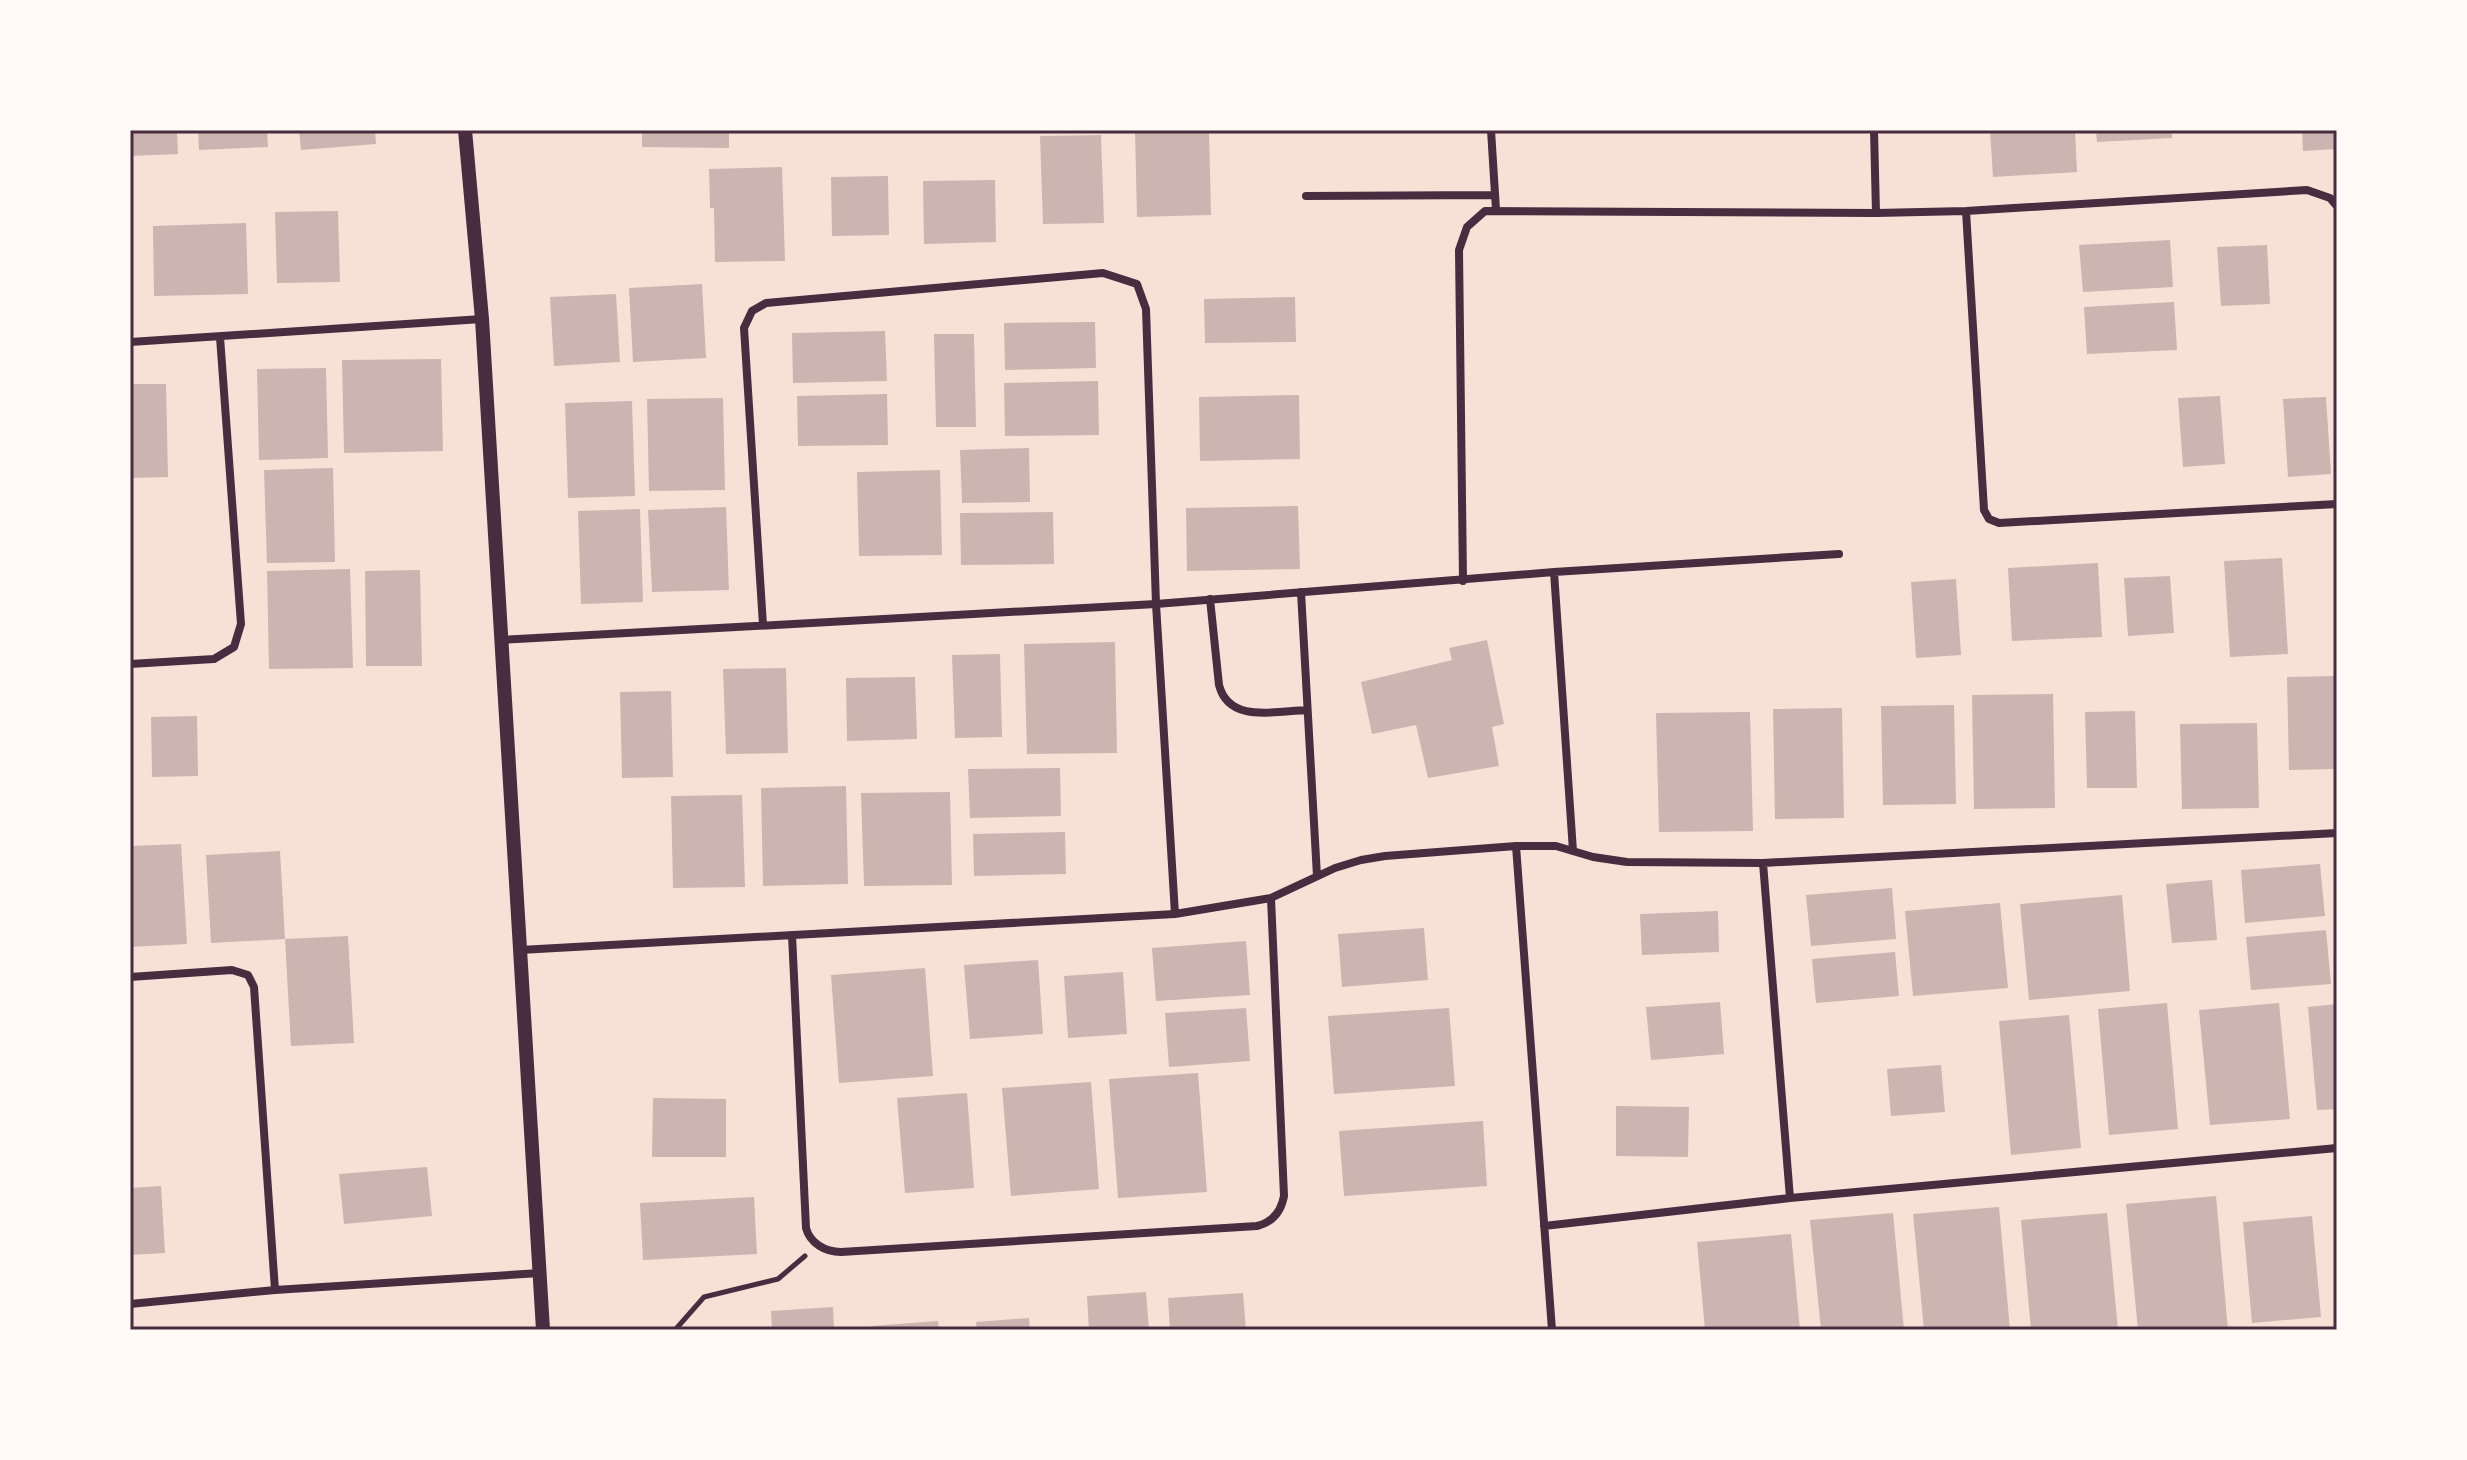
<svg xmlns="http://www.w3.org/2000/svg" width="2467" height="1460" font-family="Ubuntu,sans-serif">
	<rect width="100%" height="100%" fill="#f7e1d7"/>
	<path fill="#ccb4b1" d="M 130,130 L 177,130 L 178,154 L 130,156 Z
		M 198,130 L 267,130 L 268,147 L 199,150 Z
		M 299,130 L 375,130 L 376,144 L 301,150 Z
		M 642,130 L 729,130 L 729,148 L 642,147 Z
		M 1135,130 L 1209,130 L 1211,215 L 1137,217 Z
		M 1990,130 L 2075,130 L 2077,172 L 1993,177 Z
		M 2096,130 L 2172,130 L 2172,138 L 2097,142 Z
		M 2302,130 L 2337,130 L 2337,149 L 2303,151 Z
		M 1101,135 L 1104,223 L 1043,224 L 1040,136 Z
		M 782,167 L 785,261 L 715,262 L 714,208 L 710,208 L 709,169 Z
		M 888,176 L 889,235 L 832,236 L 831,177 Z
		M 995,180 L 996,242 L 924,244 L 923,181 Z
		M 338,211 L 340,282 L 277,283 L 275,212 Z
		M 246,223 L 248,294 L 154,296 L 153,226 Z
		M 2170,240 L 2173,287 L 2083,292 L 2079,245 Z
		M 2267,245 L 2270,304 L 2221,306 L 2217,247 Z
		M 702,284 L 706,358 L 633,362 L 629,288 Z
		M 616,294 L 620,362 L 554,366 L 550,297 Z
		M 1295,297 L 1296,342 L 1205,343 L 1204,299 Z
		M 2174,302 L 2177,350 L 2087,354 L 2084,307 Z
		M 1095,322 L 1096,368 L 1005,370 L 1004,323 Z
		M 885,331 L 887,381 L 793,383 L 792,333 Z
		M 934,334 L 974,334 L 976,427 L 936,427 Z
		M 441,359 L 443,451 L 344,453 L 342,360 Z
		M 326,368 L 328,458 L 259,460 L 257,369 Z
		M 1098,381 L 1099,435 L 1005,436 L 1004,383 Z
		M 130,384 L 166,384 L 168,477 L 130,478 Z
		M 887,394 L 888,445 L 798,446 L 797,396 Z
		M 1299,395 L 1300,459 L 1200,461 L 1199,397 Z
		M 2220,396 L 2225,464 L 2183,467 L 2178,398 Z
		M 2326,397 L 2331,474 L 2288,477 L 2283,399 Z
		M 723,398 L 725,490 L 649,491 L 647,399 Z
		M 632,401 L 635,496 L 568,498 L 565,403 Z
		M 1029,448 L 1030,502 L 962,503 L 960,450 Z
		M 333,468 L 335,562 L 267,563 L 264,470 Z
		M 940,470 L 942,555 L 859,556 L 857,472 Z
		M 1298,506 L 1300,569 L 1187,571 L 1186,508 Z
		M 726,507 L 729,590 L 652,592 L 648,510 Z
		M 640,509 L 643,602 L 581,604 L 578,511 Z
		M 1053,512 L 1054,564 L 961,565 L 960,513 Z
		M 2282,558 L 2288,654 L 2230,657 L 2224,561 Z
		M 2098,563 L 2102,637 L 2012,641 L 2008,568 Z
		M 350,569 L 353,668 L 269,669 L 267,571 Z
		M 420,570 L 422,666 L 366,666 L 365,571 Z
		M 2170,576 L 2174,633 L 2128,636 L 2124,578 Z
		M 1956,579 L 1961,655 L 1916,658 L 1911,582 Z
		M 1487,640 L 1504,724 L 1492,727 L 1499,766 L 1428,778 L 1416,725 L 1372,734 L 1361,682 L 1452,660 L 1449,648 Z
		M 1115,642 L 1117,753 L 1027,754 L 1024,644 Z
		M 1000,654 L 1002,737 L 955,738 L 952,655 Z
		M 786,668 L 788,753 L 726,754 L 723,669 Z
		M 2337,676 L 2337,769 L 2289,770 L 2287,677 Z
		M 915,677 L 917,739 L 847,741 L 846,678 Z
		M 671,691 L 673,777 L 622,778 L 620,692 Z
		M 2053,694 L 2055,808 L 1974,809 L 1972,695 Z
		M 1954,705 L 1956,804 L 1883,805 L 1881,706 Z
		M 1842,708 L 1844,818 L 1775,819 L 1773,709 Z
		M 2135,711 L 2137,788 L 2087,788 L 2085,712 Z
		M 1750,712 L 1753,831 L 1659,832 L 1656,713 Z
		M 197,716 L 198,776 L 152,777 L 151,717 Z
		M 2257,723 L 2259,808 L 2182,809 L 2180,724 Z
		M 1060,768 L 1061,816 L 970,818 L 968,769 Z
		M 846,786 L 848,884 L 763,886 L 761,788 Z
		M 950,792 L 952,885 L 864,886 L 861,793 Z
		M 742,795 L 745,887 L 673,888 L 671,796 Z
		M 1065,832 L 1066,874 L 974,876 L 973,834 Z
		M 181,844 L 187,944 L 130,947 L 130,846 Z
		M 280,851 L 285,939 L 211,943 L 206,855 Z
		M 2320,864 L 2325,916 L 2245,923 L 2241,870 Z
		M 2212,880 L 2217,940 L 2172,943 L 2166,884 Z
		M 1892,888 L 1896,939 L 1811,946 L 1806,895 Z
		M 2122,895 L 2130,991 L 2029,1000 L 2020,904 Z
		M 2000,903 L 2008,988 L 1913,996 L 1905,911 Z
		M 1718,911 L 1719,952 L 1642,955 L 1640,914 Z
		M 1424,928 L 1428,980 L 1342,987 L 1338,934 Z
		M 2326,930 L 2331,984 L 2251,990 L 2246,937 Z
		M 348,936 L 354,1043 L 291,1046 L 285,939 Z
		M 1246,941 L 1250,995 L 1156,1001 L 1152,948 Z
		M 1895,952 L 1899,996 L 1816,1003 L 1812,959 Z
		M 1038,960 L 1043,1034 L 970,1039 L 964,965 Z
		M 925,968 L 933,1076 L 839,1083 L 831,975 Z
		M 1123,972 L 1127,1034 L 1068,1038 L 1064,976 Z
		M 1720,1002 L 1724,1054 L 1651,1060 L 1646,1007 Z
		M 2167,1003 L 2178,1129 L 2109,1135 L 2098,1009 Z
		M 2279,1003 L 2290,1119 L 2210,1125 L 2199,1010 Z
		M 2337,1004 L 2337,1109 L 2317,1110 L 2308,1007 Z
		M 1246,1008 L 1250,1061 L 1169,1067 L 1165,1013 Z
		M 1449,1008 L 1455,1086 L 1334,1094 L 1328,1016 Z
		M 2069,1015 L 2081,1148 L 2011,1155 L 1999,1021 Z
		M 1941,1065 L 1945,1112 L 1891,1116 L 1887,1069 Z
		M 1198,1073 L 1207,1192 L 1118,1198 L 1109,1079 Z
		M 1091,1082 L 1099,1189 L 1011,1196 L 1002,1088 Z
		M 967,1093 L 974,1188 L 905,1193 L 897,1098 Z
		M 653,1098 L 726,1099 L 726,1157 L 652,1157 Z
		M 1616,1106 L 1689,1107 L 1688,1157 L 1616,1156 Z
		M 1483,1121 L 1487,1186 L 1344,1196 L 1339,1131 Z
		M 427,1167 L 432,1216 L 344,1224 L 339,1174 Z
		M 161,1186 L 165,1253 L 130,1255 L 130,1188 Z
		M 2216,1196 L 2228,1330 L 2138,1330 L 2126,1204 Z
		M 754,1197 L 757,1254 L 643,1260 L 640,1203 Z
		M 1999,1207 L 2010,1330 L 1924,1330 L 1913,1214 Z
		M 1893,1213 L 1904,1330 L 1821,1330 L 1810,1220 Z
		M 2107,1213 L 2118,1330 L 2031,1330 L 2021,1220 Z
		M 2312,1216 L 2321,1317 L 2252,1323 L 2243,1222 Z
		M 1791,1234 L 1800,1330 L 1705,1330 L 1697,1242 Z
		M 1146,1292 L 1149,1330 L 1089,1330 L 1087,1296 Z
		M 1243,1293 L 1246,1330 L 1170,1330 L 1168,1298 Z
		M 833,1307 L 834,1330 L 772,1330 L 771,1311 Z
		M 1029,1318 L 1030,1330 L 977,1330 L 976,1322 Z
		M 938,1321 L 939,1330 L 872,1330 L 871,1326 Z"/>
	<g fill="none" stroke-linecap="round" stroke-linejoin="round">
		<path stroke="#4a2c40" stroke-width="5" d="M 675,1330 L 704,1297 L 778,1279 L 805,1256"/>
		<path stroke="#4a2c40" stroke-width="8" d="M 1491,130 L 1496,210
			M 1874,130 L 1876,213
			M 1306,196 L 1495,195
			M 1966,211 L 1984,510 L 1989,519 L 1999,523 L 2337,504
			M 130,342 L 482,319
			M 1554,572 L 1573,851
			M 1463,581 L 1459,250 L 1467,227 L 1485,211 L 1876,213 L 1966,211 L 2307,190 L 2330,198 L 2337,206
			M 1301,592 L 1317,876
			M 1210,599 L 1219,685 C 1229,724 1276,711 1307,710
			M 763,625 L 744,328 L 752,311 L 766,303 L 1103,273 L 1137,284 L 1146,309 L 1156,604 L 1175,914
			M 501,640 L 1156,604 L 1554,572 L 1839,554
			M 130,664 L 214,659 L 234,647 L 241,624 L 220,337
			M 1516,846 L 1552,1330
			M 1763,863 L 1790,1198
			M 792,935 L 806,1228 C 810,1243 825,1252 841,1252 L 1257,1226 C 1273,1222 1281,1212 1284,1196 L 1271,898
			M 520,950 L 1175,914 L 1271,898 L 1335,868 L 1361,860 L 1385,856 L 1516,846 L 1556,846 L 1593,857 L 1627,862 L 1763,863 L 2337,833
			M 130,977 L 232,970 L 248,975 L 254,987 L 275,1290
			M 1544,1226 L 1790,1198 L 2337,1148
			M 130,1304 L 275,1290 L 540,1273"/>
		<path stroke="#4a2c40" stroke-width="14" d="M 465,130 L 482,319 L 543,1330"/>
	</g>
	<rect width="2467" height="1460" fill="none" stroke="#fffaf5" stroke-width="264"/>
	<rect x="132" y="132" width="2203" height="1196" fill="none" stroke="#4a2c40" stroke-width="3"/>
</svg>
